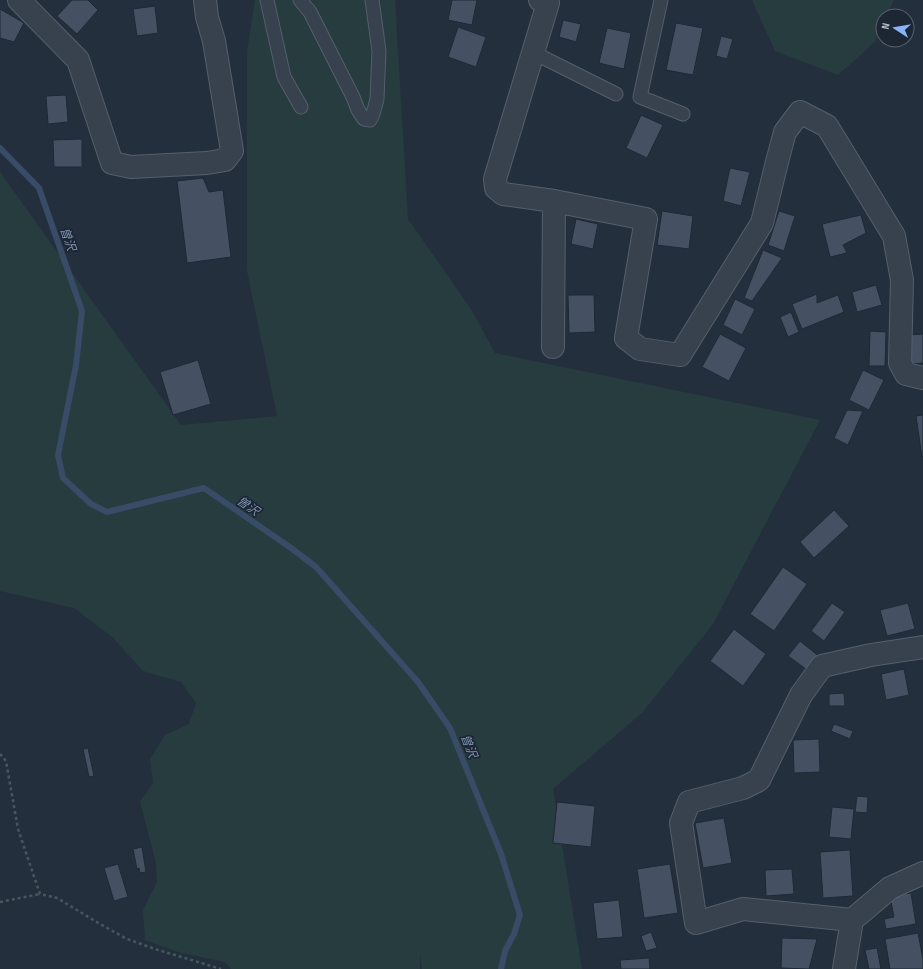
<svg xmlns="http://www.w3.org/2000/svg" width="923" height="969" font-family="'Sofia Sans Condensed','Noto Sans JP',sans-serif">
	<rect width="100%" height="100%" fill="#242f3e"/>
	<path fill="#263c3f" d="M 255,0 L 395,0 L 408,219 L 471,309 L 495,353 L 820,420 L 713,624 L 642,713 L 553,789 L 582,969 L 422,969 L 420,953 L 420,969 L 231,969 L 225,962 L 181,953 L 145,940 L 143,910 L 157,882 L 156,863 L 140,802 L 153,783 L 150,759 L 165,735 L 189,724 L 196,703 L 181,682 L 143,671 L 112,637 L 74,608 L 0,591 L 0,172 L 181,425 L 277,416 L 247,271 L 247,51 Z
		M 752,0 L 894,0 L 887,16 L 883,16 L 883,24 L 875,42 L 838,75 L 775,51 Z"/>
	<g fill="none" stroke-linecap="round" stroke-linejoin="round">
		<path stroke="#394c67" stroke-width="6" d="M 0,148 L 39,188 L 82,311 L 76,365 L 58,455 L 63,478 L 91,504 L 107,512 L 204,488 L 291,548 L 316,567 L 418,682 L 450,728 L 501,854 L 520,915 L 514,934 L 505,951 L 501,969"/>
	</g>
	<path fill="#455162" stroke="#1f2835" d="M 72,0 L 88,0 L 98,10 L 77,34 L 57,16 Z
		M 452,0 L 477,0 L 472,25 L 448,20 Z
		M 155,6 L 158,33 L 137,36 L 133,9 Z
		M 0,9 L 24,23 L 14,42 L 0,38 Z
		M 563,20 L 581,24 L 576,42 L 559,37 Z
		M 676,23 L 703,28 L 693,75 L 666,70 Z
		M 458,27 L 486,37 L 476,67 L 448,57 Z
		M 607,28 L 631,33 L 624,69 L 599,63 Z
		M 721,36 L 733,39 L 727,59 L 716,56 Z
		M 66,95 L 68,122 L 48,124 L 46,96 Z
		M 641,115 L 663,125 L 647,158 L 626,148 Z
		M 82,139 L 82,167 L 54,167 L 53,140 Z
		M 730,168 L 750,172 L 741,206 L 723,201 Z
		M 203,178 L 209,192 L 223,190 L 231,257 L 187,263 L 177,181 Z
		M 662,211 L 693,216 L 689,249 L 657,245 Z
		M 779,211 L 795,216 L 784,251 L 768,245 Z
		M 861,215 L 866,233 L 843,245 L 847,253 L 830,257 L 822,224 Z
		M 576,219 L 598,224 L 593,249 L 571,244 Z
		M 763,250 L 782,258 L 752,301 L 744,298 Z
		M 876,285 L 882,305 L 857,312 L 852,292 Z
		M 817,294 L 817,303 L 838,295 L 844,312 L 802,329 L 792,304 Z
		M 568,295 L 594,295 L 595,332 L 569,333 Z
		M 735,299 L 755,309 L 742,335 L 723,325 Z
		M 791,312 L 799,332 L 788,337 L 780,317 Z
		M 870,331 L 886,332 L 885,366 L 869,366 Z
		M 720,334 L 746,348 L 729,381 L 702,367 Z
		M 923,334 L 923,363 L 912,364 L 909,335 Z
		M 198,360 L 211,404 L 173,415 L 160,372 Z
		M 863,370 L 884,380 L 869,410 L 849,400 Z
		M 847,410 L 863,411 L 848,445 L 834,438 Z
		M 923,415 L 923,456 L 922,457 L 916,416 Z
		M 834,510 L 849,526 L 814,558 L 800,542 Z
		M 783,567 L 807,584 L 774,631 L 750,614 Z
		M 832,603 L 845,612 L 824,641 L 811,631 Z
		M 908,603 L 915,629 L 887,636 L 880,610 Z
		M 734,629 L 766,654 L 743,686 L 710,661 Z
		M 800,641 L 821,658 L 810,672 L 788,656 Z
		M 904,669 L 909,695 L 886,700 L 881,674 Z
		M 844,693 L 845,706 L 829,706 L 829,694 Z
		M 834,724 L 853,731 L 850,739 L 831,731 Z
		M 819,739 L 820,772 L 794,773 L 793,740 Z
		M 88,748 L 94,776 L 89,777 L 83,749 Z
		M 857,796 L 868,797 L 867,813 L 855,812 Z
		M 557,802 L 595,806 L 591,847 L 553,843 Z
		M 832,807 L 854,809 L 851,839 L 829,837 Z
		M 724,818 L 732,863 L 703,868 L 695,823 Z
		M 142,847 L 146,872 L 140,873 L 139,868 L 137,869 L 133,849 Z
		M 850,850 L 853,896 L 823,898 L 820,852 Z
		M 118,864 L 128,897 L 114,901 L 104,868 Z
		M 670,864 L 678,913 L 644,918 L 637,869 Z
		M 792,869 L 794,894 L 766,896 L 765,870 Z
		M 911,893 L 916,924 L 886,929 L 884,919 L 894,917 L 890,896 Z
		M 619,900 L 623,937 L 597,939 L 593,903 Z
		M 651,932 L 657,948 L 646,951 L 641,936 Z
		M 918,933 L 923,959 L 923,969 L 890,969 L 885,939 Z
		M 782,938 L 817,939 L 809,969 L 781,968 Z
		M 877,948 L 881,969 L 869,969 L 865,950 Z
		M 649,958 L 650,969 L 621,969 L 620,960 Z"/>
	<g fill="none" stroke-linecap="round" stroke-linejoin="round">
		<g stroke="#565f6c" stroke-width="15">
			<path id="lane" d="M 267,0 L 284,77 L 301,107
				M 300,0 L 310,12 L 353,97 L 358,110 L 364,119 L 370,120 L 373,114 L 377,99 L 379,51 L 372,0
				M 661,0 L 640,97 L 683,114
				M 532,52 L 616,94"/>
		</g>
		<g stroke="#565f6c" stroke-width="24">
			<path id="street" d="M 19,0 L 78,60 L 112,163 L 131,167 L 207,163 L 225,160 L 232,151 L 214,41 L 207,17 L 205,0
				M 540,0 L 548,3 L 495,179 L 496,188 L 503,194 L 554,201 L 646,219 L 626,338 L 640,349 L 680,355 L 698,326 L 762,223 L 778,158 L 785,132 L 800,112 L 827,126 L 894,236 L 902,280 L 900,363 L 906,374 L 923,378
				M 553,347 L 554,201
				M 923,647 L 871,655 L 822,666 L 801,695 L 759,780 L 743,788 L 689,802 L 681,823 L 696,923 L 743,909 L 852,920 L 890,888 L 923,873
				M 844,969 L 852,920"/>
		</g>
		<path stroke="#44595c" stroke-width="2.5" stroke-dasharray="3 3" stroke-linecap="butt" d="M 0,754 L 6,761 L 18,829 L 40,894 L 57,898 L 100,924 L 127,939 L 155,949 L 221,969
			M 0,902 L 40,894"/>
		<use href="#lane" stroke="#38414e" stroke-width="13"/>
		<use href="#street" stroke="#38414e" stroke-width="22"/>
	</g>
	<g text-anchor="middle" stroke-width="3.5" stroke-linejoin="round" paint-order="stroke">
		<g font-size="12" font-style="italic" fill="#7c92b1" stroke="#1d2633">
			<text transform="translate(68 239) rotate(71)" y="4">曽沢</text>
			<text transform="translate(248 506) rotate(35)" y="4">曽沢</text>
			<text transform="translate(469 746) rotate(68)" y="4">曽沢</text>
		</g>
	</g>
	<g transform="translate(895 28) rotate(282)"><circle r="19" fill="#1d2633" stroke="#59626f"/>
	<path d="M0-3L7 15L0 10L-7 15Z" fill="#8ab4f8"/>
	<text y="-6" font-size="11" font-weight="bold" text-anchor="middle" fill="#b4bcc9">N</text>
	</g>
</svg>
